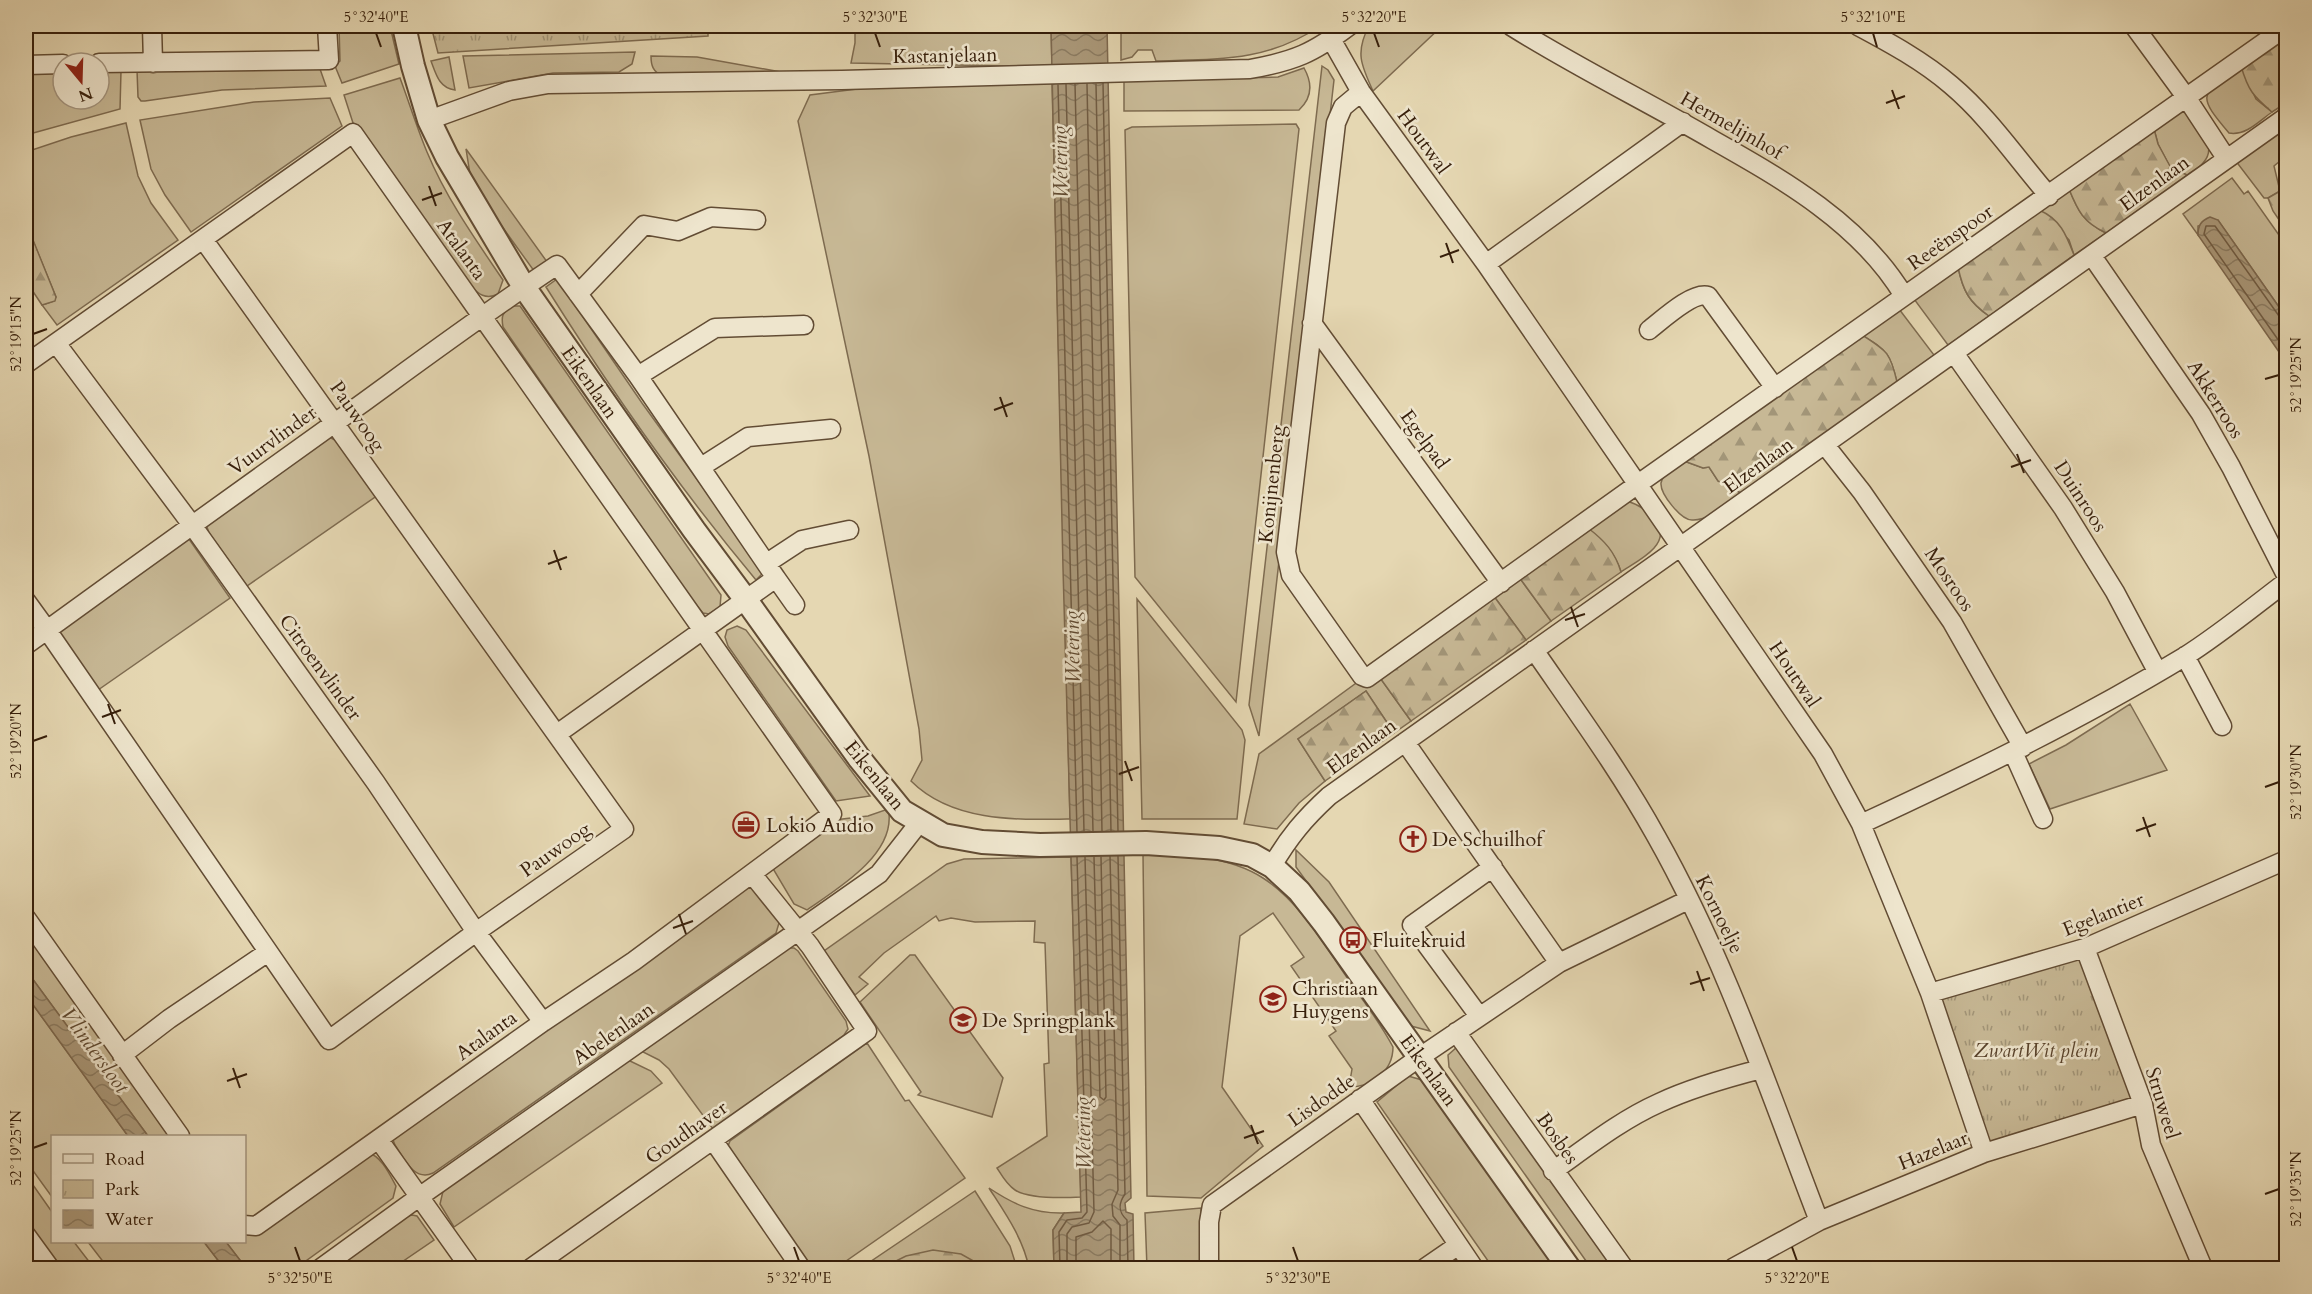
<svg xmlns="http://www.w3.org/2000/svg" width="2312" height="1294" font-family="Cardo,serif">
	<defs>
		<pattern id="forest-firs" width="22" height="20" patternUnits="userSpaceOnUse" patternTransform="scale(1.5)"><rect width="22" height="20" fill="#c7b895"/><path d="M5 1l3.5 6h-7zM16 11l3.5 6h-7z" fill="#a29578"/></pattern>
		<pattern id="park-tufts" width="24" height="20" patternUnits="userSpaceOnUse" patternTransform="scale(1.5)"><rect width="24" height="20" fill="#c7b895"/><path d="M3 7l-1-3M5 7V3M7 7l1-3M15 17l-1-3M17 17v-4M19 17l1-3" fill="none" stroke="#a29578"/></pattern>
		<pattern id="water-waves" width="16" height="10" patternUnits="userSpaceOnUse" patternTransform="scale(1.5)"><rect width="16" height="10" fill="#aa9879"/><path d="M0 5q4-4 8 0t8 0" fill="none" stroke="#8b7b61"/></pattern>
	</defs>
	<rect width="100%" height="100%" fill="#e5d7b2"/>
	<filter id="stains"><feTurbulence type="fractalNoise" baseFrequency=".00333" numOctaves="4"/><feColorMatrix values="0 0 0 0 .2 0 0 0 0 .09 0 0 0 0 .02 0 0 0 .5 -.17"/></filter>
	<radialGradient id="worn" r=".72"><stop offset=".6" stop-color="#630" stop-opacity="0"/><stop offset="1" stop-color="#630" stop-opacity=".3"/></radialGradient>
	<path fill="#c7b895" stroke="#7e6b50" stroke-width="1.5" d="M 339,26 L 390,26 L 399,64 L 342,83 L 335,66 L 340,61 Z
		M 855,26 L 1051,26 L 1052,67 L 851,63 L 855,43 Z
		M 1121,26 L 1320,26 C 1267,62 1218,59 1156,61 L 1152,50 L 1138,50 L 1132,57 L 1121,60 Z
		M 1369,26 L 1442,26 L 1373,91 C 1361,65 1355,52 1369,26 Z
		M 635,52 L 632,64 L 619,72 L 553,73 L 469,88 L 463,56 Z
		M 651,56 L 697,57 L 781,72 L 662,76 C 653,71 651,66 651,56 Z
		M 449,57 L 455,90 C 439,88 436,74 431,61 Z
		M 1322,66 L 1328,70 L 1334,80 L 1259,736 L 1249,705 Z
		M 2241,66 L 2256,99 L 2272,112 C 2259,121 2246,136 2229,133 C 2195,93 2201,95 2241,66 Z
		M 1304,68 C 1313,84 1312,98 1299,110 L 1124,111 L 1124,81 L 1278,77 Z
		M 320,69 L 326,86 L 222,90 L 145,101 L 141,101 L 138,97 L 137,70 Z
		M 99,71 L 121,71 L 120,109 L 26,135 L 26,73 L 63,72 L 63,99 L 99,99 Z
		M 400,78 C 409,102 417,128 427,152 C 446,198 475,239 503,280 L 498,294 C 484,301 477,292 467,283 L 370,150 L 353,123 L 344,95 Z
		M 1052,82 L 1070,819 C 1016,820 952,822 911,781 L 922,760 L 919,729 L 869,456 L 798,121 L 810,95 L 888,85 Z
		M 330,98 L 342,126 L 191,232 L 165,195 L 151,169 L 140,120 L 254,102 Z
		M 2179,111 L 2184,111 C 2198,122 2219,146 2203,163 C 2199,168 2192,171 2187,175 L 2171,169 L 2158,144 L 2154,129 Z
		M 126,123 L 138,176 L 151,203 L 178,240 L 57,325 L 42,305 L 54,301 L 56,297 L 33,241 L 26,236 L 26,152 L 71,137 Z
		M 1296,124 L 1299,129 L 1236,702 L 1135,577 L 1125,130 L 1132,127 Z
		M 2286,125 L 2286,156 L 2274,166 L 2280,191 L 2268,198 L 2264,198 L 2235,160 Z
		M 466,149 L 550,266 L 537,275 L 485,203 L 470,174 Z
		M 2232,178 L 2244,194 L 2248,191 L 2286,245 L 2286,317 L 2218,220 L 2198,226 L 2198,235 L 2183,214 Z
		M 2069,189 C 2078,211 2083,222 2106,233 L 2074,255 L 2069,240 L 2039,210 Z
		M 1958,267 C 1963,291 1969,302 1989,316 L 1948,345 L 1914,299 Z
		M 557,279 L 642,403 L 764,572 L 756,580 C 679,488 610,389 546,287 Z
		M 513,306 L 520,306 L 721,595 L 720,607 L 709,614 L 703,613 L 692,600 L 503,327 C 501,316 502,312 513,306 Z
		M 1899,309 L 1934,355 L 1897,382 C 1890,352 1887,351 1862,335 Z
		M 324,438 L 331,438 L 339,442 L 378,495 L 247,586 L 209,533 L 207,527 L 209,522 Z
		M 1684,461 L 1703,468 L 1709,467 L 1718,481 L 1741,493 C 1728,502 1710,521 1692,520 C 1681,520 1660,494 1661,483 C 1663,472 1676,466 1684,461 Z
		M 1627,501 C 1640,505 1651,512 1658,524 C 1670,546 1637,561 1621,572 C 1615,552 1603,542 1588,528 Z
		M 184,537 L 189,539 L 230,598 L 98,690 L 57,630 Z
		M 1519,577 L 1551,621 L 1526,640 L 1493,595 Z
		M 1137,599 L 1242,730 L 1245,740 L 1237,819 L 1142,819 Z
		M 737,626 L 746,630 L 870,796 L 836,801 L 728,646 L 725,637 L 727,630 Z
		M 1378,675 L 1411,721 L 1394,733 L 1366,691 L 1298,739 L 1325,781 L 1299,803 L 1277,829 L 1244,824 L 1259,754 L 1359,681 L 1363,686 Z
		M 2130,704 L 2167,770 L 2050,809 L 2029,764 L 2066,745 Z
		M 885,810 L 889,814 C 893,856 837,889 807,910 L 794,904 L 772,867 L 834,820 L 868,816 Z
		M 1296,850 L 1329,882 L 1430,1031 L 1411,1026 L 1296,867 Z
		M 1143,854 C 1182,854 1229,856 1263,878 C 1300,902 1325,946 1350,982 C 1365,1003 1381,1024 1393,1047 C 1393,1071 1372,1087 1349,1087 L 1352,1069 L 1329,1036 L 1336,1031 L 1291,966 L 1304,957 L 1273,913 L 1240,936 L 1222,1087 L 1263,1146 L 1201,1198 L 1147,1196 Z
		M 1071,857 L 1081,1197 C 1063,1198 1030,1199 1015,1190 C 1007,1185 1002,1176 997,1168 L 1047,1136 L 1044,1064 L 1049,1063 L 1045,943 L 1034,942 L 1035,921 L 975,922 L 951,918 L 939,921 L 936,916 L 884,953 L 859,977 L 868,984 L 855,995 L 824,951 L 947,864 L 964,859 Z
		M 743,887 L 752,888 L 777,918 L 779,923 L 776,933 L 433,1173 C 414,1182 404,1158 395,1145 L 393,1140 L 395,1134 Z
		M 26,932 L 173,1136 L 148,1136 L 26,970 Z
		M 789,948 L 794,948 L 798,951 L 846,1021 L 848,1029 L 844,1035 L 713,1129 L 669,1069 L 659,1060 L 641,1051 Z
		M 910,955 L 915,955 L 1003,1078 L 992,1117 L 918,1095 L 921,1092 L 860,1002 Z
		M 26,995 L 128,1136 L 52,1136 L 52,1197 L 26,1161 Z
		M 867,1043 L 905,1101 L 909,1100 L 965,1178 L 836,1268 L 812,1268 L 728,1146 L 730,1141 Z
		M 1456,1048 L 1465,1052 L 1617,1268 L 1591,1268 L 1449,1067 L 1448,1055 Z
		M 628,1060 L 651,1071 L 662,1083 L 454,1227 L 440,1204 L 443,1191 Z
		M 1408,1076 L 1422,1080 L 1560,1268 L 1493,1268 L 1377,1102 Z
		M 367,1152 C 381,1156 389,1173 396,1186 L 393,1198 L 296,1268 L 246,1268 L 226,1242 L 244,1242 L 245,1235 Z
		M 26,1175 L 52,1212 L 52,1242 L 74,1242 L 94,1268 L 59,1268 L 26,1223 Z
		M 989,1188 C 1013,1204 1034,1214 1064,1213 L 1053,1230 L 1054,1268 L 1029,1268 C 1023,1238 1005,1213 989,1188 Z
		M 975,1191 L 1010,1246 L 1017,1268 L 861,1268 Z
		M 1201,1208 L 1202,1268 L 1147,1268 L 1145,1213 Z
		M 412,1215 L 417,1216 L 434,1240 L 393,1268 L 331,1268 L 404,1217 Z
		M 88,1242 L 204,1242 L 224,1268 L 108,1268 Z"/>
	<path fill="url(#forest-firs)" stroke="#7e6b50" stroke-width="1.5" d="M 2286,35 L 2286,103 L 2272,112 C 2253,96 2248,90 2241,66 Z
		M 2154,129 L 2158,144 L 2171,168 L 2187,175 L 2106,233 C 2083,222 2078,211 2069,189 Z
		M 2282,190 L 2286,197 L 2286,230 L 2273,211 L 2268,198 Z
		M 2039,210 C 2060,219 2066,234 2074,255 L 1989,316 C 1969,302 1963,291 1958,267 Z
		M 26,236 L 33,240 L 56,297 L 55,301 L 42,305 L 26,281 Z
		M 1862,335 C 1887,351 1890,352 1897,382 L 1741,493 L 1718,481 L 1709,467 L 1703,468 L 1684,461 Z
		M 1588,528 C 1605,541 1615,552 1621,572 L 1551,621 L 1519,577 Z
		M 1493,595 L 1526,640 L 1411,721 L 1378,675 Z
		M 1366,691 L 1394,733 L 1325,781 L 1298,739 Z
		M 933,1250 L 961,1254 L 986,1268 L 882,1268 L 906,1256 Z"/>
	<path fill="url(#park-tufts)" stroke="#7e6b50" stroke-width="1.5" d="M 431,26 L 708,26 L 708,36 L 438,53 Z
		M 2085,948 L 2143,1104 L 1984,1153 L 1930,993 Z"/>
	<path fill="url(#water-waves)" stroke="#7c674d" stroke-width="1.5" d="M 1051,26 L 1107,26 L 1131,1198 L 1125,1203 L 1126,1212 L 1133,1214 L 1134,1268 L 1054,1268 L 1053,1230 L 1064,1213 L 1081,1212 L 1063,568 Z
		M 2210,217 L 2218,220 L 2286,317 L 2286,362 L 2198,235 C 2198,225 2201,221 2210,217 Z
		M 26,970 L 148,1136 L 128,1136 L 26,995 Z
		M 204,1242 L 226,1242 L 246,1268 L 224,1268 Z"/>
	<g fill="none" stroke-linecap="round" stroke-linejoin="round">
		<path stroke="#705b42" stroke-width="1.5" d="M 1103,83 L 1118,831
			M 1066,84 L 1084,831
			M 1075,84 L 1093,831
			M 1087,84 L 1102,831
			M 1096,84 L 1111,831
			M 1058,85 L 1077,832
			M 2286,319 L 2279,316 L 2215,226 L 2206,226 L 2204,234 L 2286,351
			M 1110,856 L 1118,1190 L 1112,1204 L 1113,1216 L 1120,1225 L 1120,1268
			M 1118,856 L 1125,1194 C 1118,1204 1118,1212 1127,1220 L 1128,1268
			M 1094,857 L 1100,1097 L 1104,1100 L 1106,1097 L 1101,857
			M 1060,1268 L 1059,1232 L 1067,1220 L 1082,1218 L 1087,1212 L 1077,857
			M 1067,1268 L 1067,1234 L 1072,1227 L 1089,1223 L 1094,1212 L 1085,857
			M 1076,1268 L 1076,1237 L 1092,1232 L 1103,1221 L 1111,1229 L 1111,1268"/>
		<g stroke="#624c34" stroke-width="21">
			<path id="minor" d="M 152,26 L 153,63
				M 1511,26 C 1576,67 1646,101 1713,140 C 1784,180 1861,224 1904,296
				M 1858,26 C 1890,43 1923,61 1951,85 C 1989,117 2017,159 2049,196
				M 2134,26 L 2186,97 L 2226,158
				M 1331,39 L 1361,92 L 1486,264 L 1823,754 L 1861,824 L 1930,993 L 1984,1153
				M 99,63 L 329,60 L 327,26
				M 26,65 L 63,64
				M 1361,92 L 1343,107 L 1336,123 L 1286,552 L 1291,575 L 1362,676 L 1367,678 L 1638,484 L 2286,27
				M 429,120 L 509,91 L 548,84 L 842,80 L 1250,69 C 1295,61 1313,53 1349,26
				M 203,239 L 624,829 L 476,932 L 329,1040 L 47,630 C 150,555 254,481 357,407 C 423,359 489,310 557,265 L 638,376 L 776,578 L 557,734
				M 2092,256 L 2201,414 L 2231,467 L 2286,575
				M 1486,264 L 1683,122
				M 578,294 L 644,225 L 678,231 L 711,217 L 756,220
				M 1312,323 L 1501,583
				M 1649,330 C 1662,320 1693,291 1708,296 L 1775,388
				M 56,343 L 192,525 L 376,783 L 476,932 L 543,1022
				M 1954,353 L 2063,508 L 2115,592 L 2157,671
				M 26,364 L 353,133 L 832,814 L 634,961 L 543,1022 L 256,1226 L 244,1225
				M 638,376 L 715,328 L 804,325
				M 1825,445 L 1862,492 L 1952,622 L 2023,747
				M 701,467 L 748,437 L 831,429
				M 767,563 L 802,540 L 849,530
				M 776,578 L 795,605
				M 26,601 L 47,630 L 26,645
				M 1534,650 C 1576,711 1620,771 1656,836 C 1725,958 1769,1091 1819,1221
				M 2185,656 L 2222,726
				M 1405,742 L 1559,963
				M 2013,752 L 2043,819
				M 1861,824 C 1971,773 2080,720 2184,657 C 2219,635 2253,607 2286,582
				M 1272,866 C 1289,837 1304,819 1329,796 L 2286,117
				M 26,918 L 180,1136
				M 2085,948 L 2143,1104 L 2151,1145 L 2203,1268
				M 1930,993 L 2085,948 L 2286,860
				M 1479,1016 L 1412,925 L 1493,867
				M 1456,1032 L 1624,1268
				M 122,1055 L 169,1019 L 268,952
				M 1360,1099 L 1474,1268
				M 379,1140 L 470,1268
				M 713,1140 L 801,1268
				M 1553,1171 C 1587,1147 1621,1120 1659,1103 C 1691,1088 1726,1078 1761,1069
				M 26,1235 L 50,1268
				M 321,1268 L 419,1197 L 879,874 L 919,823
				M 531,1268 L 867,1031 L 810,946 L 752,874
				M 1209,1268 L 1209,1222 L 1212,1205 L 1420,1057 L 1559,963 L 1688,900
				M 1425,1268 L 1457,1246
				M 1733,1268 L 1819,1221 L 1984,1153 L 2143,1104"/>
		</g>
		<g stroke="#624c34" stroke-width="26">
			<path id="tertiary" d="M 404,26 L 413,66 L 429,120 L 447,157 L 524,287 L 694,530 L 746,600 L 859,758 L 902,811 L 943,835 L 982,842 L 1040,845 L 1146,843 L 1219,848 L 1252,855 L 1272,866 L 1299,891 L 1324,923 L 1569,1268"/>
		</g>
		<use href="#minor" stroke="#eee5cd" stroke-width="18"/>
		<use href="#tertiary" stroke="#eee5cd" stroke-width="22"/>
	</g>
	<path fill="none" stroke="#361e0a" stroke-width="2" d="M 376,33 L 381,47M 875,33 L 880,47M 1374,33 L 1379,47M 1873,33 L 1877,47M 1892,90 L 1899,109M 1886,103 L 1905,96M 429,186 L 436,206M 422,200 L 442,193M 1446,243 L 1453,263M 1440,257 L 1459,250M 33,334 L 47,329M 2265,379 L 2279,375M 1000,397 L 1007,417M 994,410 L 1013,403M 2017,454 L 2024,473M 2011,467 L 2031,460M 554,550 L 561,570M 548,564 L 567,557M 1571,607 L 1578,627M 1565,620 L 1585,614M 108,704 L 115,724M 102,717 L 121,710M 33,741 L 47,736M 1125,761 L 1132,781M 1119,774 L 1139,767M 2265,787 L 2279,782M 2143,817 L 2150,837M 2136,831 L 2156,824M 679,914 L 686,934M 673,928 L 693,921M 1697,971 L 1704,991M 1690,984 L 1710,978M 233,1068 L 240,1088M 227,1081 L 247,1074M 1251,1125 L 1258,1144M 1244,1138 L 1264,1131M 33,1148 L 47,1143M 2265,1194 L 2279,1189M 295,1247 L 300,1261M 794,1247 L 799,1261M 1293,1247 L 1298,1261M 1792,1247 L 1797,1261"/>
	<defs>
		<g id="office-ring" transform="scale(1.35)"><circle r="9.5" fill="#eee5cd" stroke="#8f2418" stroke-width="1.5"/><path d="M-6-3h4V-5.5h4V-3h4V5H-6ZM-1-4.5V-3h2v-1.5ZM-6 0V1H6V0Z" fill="#8f2418"/></g>
		<g id="church-ring" transform="scale(1.35)"><circle r="9.5" fill="#eee5cd" stroke="#8f2418" stroke-width="1.5"/><path d="M-1.2-6h2.4v3.5h3.3v2.4h-3.3V6h-2.4V-.1h-3.3v-2.4h3.3Z" fill="#8f2418"/></g>
		<g id="bus-ring" transform="scale(1.35)"><circle r="9.5" fill="#eee5cd" stroke="#8f2418" stroke-width="1.5"/><path d="M-5-6H5V4H4V6H2V4H-2V6H-4V4H-5ZM-3.5-4V0h7V-4ZM-3.5 1.2v1.5H-2V1.2ZM2 1.2v1.5H3.5V1.2Z" fill="#8f2418"/></g>
		<g id="school-ring" transform="scale(1.35)"><circle r="9.5" fill="#eee5cd" stroke="#8f2418" stroke-width="1.5"/><path d="M0-5L7-2L0 1L-7-2ZM-4 1L0 2.5L4 1V4Q0 6-4 4Z" fill="#8f2418"/></g>
	</defs>
	<g fill-rule="evenodd">
		<use href="#office-ring" x="746" y="825"/>
		<use href="#church-ring" x="1413" y="839"/>
		<use href="#bus-ring" x="1353" y="940"/>
		<use href="#school-ring" x="1273" y="999"/>
		<use href="#school-ring" x="963" y="1020"/>
	</g>
	<g text-anchor="middle" stroke-width="5" stroke-linejoin="round" paint-order="stroke">
		<g font-size="20" fill="#361e0a" stroke="#eee5cd">
			<text transform="translate(945 55) rotate(-1)" y="7">Kastanjelaan</text>
			<text transform="translate(1732 125) rotate(30)" y="7">Hermelijnhof</text>
			<text transform="translate(1424 141) rotate(54)" y="7">Houtwal</text>
			<text transform="translate(2154 183) rotate(-36)" y="7">Elzenlaan</text>
			<text transform="translate(1950 237) rotate(-35)" y="7">Reeënspoor</text>
			<text transform="translate(462 249) rotate(54)" y="7">Atalanta</text>
			<text transform="translate(590 382) rotate(55)" y="7">Eikenlaan</text>
			<text transform="translate(2216 399) rotate(58)" y="7">Akkerroos</text>
			<text transform="translate(358 416) rotate(55)" y="7">Pauwoog</text>
			<text transform="translate(1425 439) rotate(54)" y="7">Egelpad</text>
			<text transform="translate(272 440) rotate(-36)" y="7">Vuurvlinder</text>
			<text transform="translate(1758 465) rotate(-36)" y="7">Elzenlaan</text>
			<text transform="translate(1271 484) rotate(-84)" y="7">Konijnenberg</text>
			<text transform="translate(2081 496) rotate(57)" y="7">Duinroos</text>
			<text transform="translate(1950 579) rotate(56)" y="7">Mosroos</text>
			<text transform="translate(321 667) rotate(54)" y="7">Citroenvlinder</text>
			<text transform="translate(1795 674) rotate(56)" y="7">Houtwal</text>
			<text transform="translate(1361 746) rotate(-36)" y="7">Elzenlaan</text>
			<text transform="translate(875 775) rotate(51)" y="7">Eikenlaan</text>
			<text transform="translate(555 849) rotate(-35)" y="7">Pauwoog</text>
			<text transform="translate(1720 914) rotate(64)" y="7">Kornoelje</text>
			<text transform="translate(2103 914) rotate(-22)" y="7">Egelantier</text>
			<text transform="translate(613 1033) rotate(-35)" y="7">Abelenlaan</text>
			<text transform="translate(486 1035) rotate(-36)" y="7">Atalanta</text>
			<text transform="translate(1429 1070) rotate(54)" y="7">Eikenlaan</text>
			<text transform="translate(1321 1100) rotate(-35)" y="7">Lisdodde</text>
			<text transform="translate(2163 1103) rotate(73)" y="7">Struweel</text>
			<text transform="translate(686 1132) rotate(-35)" y="7">Goudhaver</text>
			<text transform="translate(1558 1138) rotate(55)" y="7">Bosbes</text>
			<text transform="translate(1933 1150) rotate(-22)" y="7">Hazelaar</text>
		</g>
		<g font-size="20" fill="#361e0a" stroke="#eee5cd" text-anchor="start">
			<text x="766" y="832">Lokio Audio</text>
			<text x="1432" y="846">De Schuilhof</text>
			<text x="1372" y="947">Fluitekruid</text>
			<text x="1292" y="995">Christiaan<tspan x="1292" dy="23">Huygens</tspan></text>
			<text x="982" y="1027">De Springplank</text>
		</g>
		<g font-size="20" font-style="italic" fill="#5a442d" stroke="#eee5cd">
			<text x="2036" y="1057">ZwartWit plein</text>
		</g>
		<g font-size="21" font-style="italic" fill="#5f4931" stroke="#eee5cd">
			<text transform="translate(1060 162) rotate(-91)" y="7">Wetering</text>
			<text transform="translate(1072 647) rotate(-91)" y="7">Wetering</text>
			<text transform="translate(95 1050) rotate(54)" y="7">Vlindersloot</text>
			<text transform="translate(1083 1133) rotate(-91)" y="7">Wetering</text>
		</g>
	</g>
	<rect width="2312" height="1294" fill="none" stroke="#e5d7b2" stroke-width="66"/>
	<rect x="51" y="1135" width="195" height="108" fill="#eee5cd" stroke="#a4957f" stroke-width="1.5"/>
	<rect x="63" y="1154" width="30" height="9" fill="#eee5cd" stroke="#a4957f" stroke-width="1.5"/>
	<text x="105" y="1165" font-size="18" fill="#361e0a">Road</text>
	<rect x="63" y="1180" width="30" height="18" fill="url(#park-tufts)" stroke="#a4957f" stroke-width="1.5"/>
	<text x="105" y="1195" font-size="18" fill="#361e0a">Park</text>
	<rect x="63" y="1210" width="30" height="18" fill="url(#water-waves)" stroke="#a4957f" stroke-width="1.5"/>
	<text x="105" y="1225" font-size="18" fill="#361e0a">Water</text>
	<g transform="translate(81 81) rotate(161)"><circle r="28" fill="#eee5cd" stroke="#a4957f" stroke-width="1.5"/>
	<path d="M0-4.5L10 22L0 15L-10 22Z" fill="#8f2418"/>
	<text y="-9" font-size="16" font-weight="bold" text-anchor="middle" fill="#361e0a">N</text>
	</g>
	<rect x="33" y="33" width="2246" height="1228" fill="none" stroke="#361e0a" stroke-width="2"/>
	<g font-size="15" text-anchor="middle" fill="#361e0a">
		<text x="376" y="22">5°32'40"E</text>
		<text x="875" y="22">5°32'30"E</text>
		<text x="1374" y="22">5°32'20"E</text>
		<text x="1873" y="22">5°32'10"E</text>
		<text transform="translate(16 334) rotate(-90)" y="5">52°19'15"N</text>
		<text transform="translate(2296 375) rotate(-90)" y="5">52°19'25"N</text>
		<text transform="translate(16 741) rotate(-90)" y="5">52°19'20"N</text>
		<text transform="translate(2296 782) rotate(-90)" y="5">52°19'30"N</text>
		<text transform="translate(16 1148) rotate(-90)" y="5">52°19'25"N</text>
		<text transform="translate(2296 1189) rotate(-90)" y="5">52°19'35"N</text>
		<text x="300" y="1283">5°32'50"E</text>
		<text x="799" y="1283">5°32'40"E</text>
		<text x="1298" y="1283">5°32'30"E</text>
		<text x="1797" y="1283">5°32'20"E</text>
	</g>
	<rect width="100%" height="100%" filter="url(#stains)"/>
	<rect width="100%" height="100%" fill="url(#worn)"/>
</svg>
